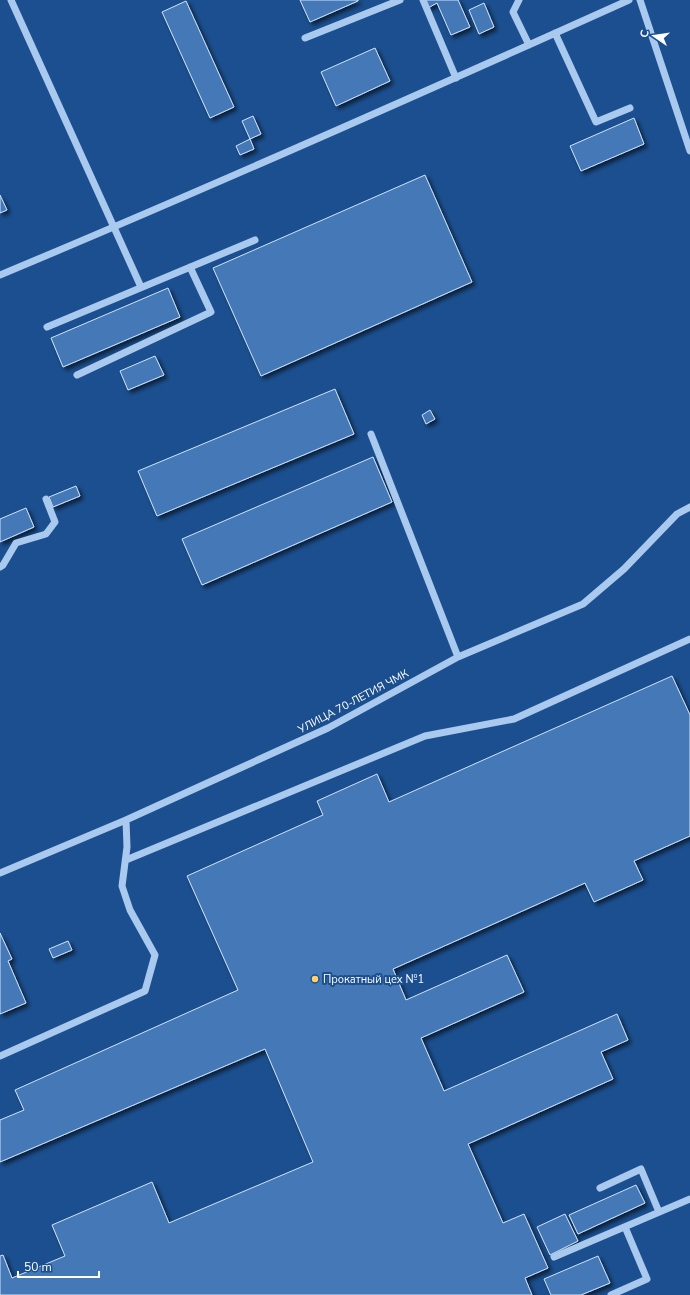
<svg xmlns="http://www.w3.org/2000/svg" width="690" height="1295" font-family="'Nunito Sans',sans-serif">
	<defs>
		<filter id="shadow"><feDropShadow dx="3" dy="3" stdDeviation="2" flood-color="#0009"/></filter>
	</defs>
	<rect width="100%" height="100%" fill="#1b4f8f"/>
	<path fill="#4478b7" stroke="#cfe3fa" filter="url(#shadow)" d="M 300,0 L 358,0 L 358,1 L 310,22 Z
		M 424,0 L 458,0 L 470,27 L 451,35 L 437,3 L 428,8 Z
		M 186,1 L 234,107 L 210,118 L 162,12 Z
		M 484,3 L 494,27 L 479,34 L 469,10 Z
		M 375,48 L 390,81 L 336,106 L 321,72 Z
		M 253,116 L 261,134 L 250,139 L 242,121 Z
		M 634,118 L 644,144 L 581,171 L 570,146 Z
		M 250,139 L 254,149 L 240,155 L 236,146 Z
		M 425,175 L 472,282 L 261,376 L 213,268 Z
		M 0,195 L 7,210 L 0,213 Z
		M 168,288 L 180,317 L 63,367 L 51,338 Z
		M 155,356 L 164,375 L 128,390 L 120,371 Z
		M 335,389 L 354,434 L 157,516 L 138,471 Z
		M 430,410 L 435,419 L 426,424 L 422,415 Z
		M 373,457 L 392,502 L 202,585 L 182,539 Z
		M 76,486 L 80,496 L 53,507 L 49,497 Z
		M 26,508 L 34,527 L 0,542 L 0,519 Z
		M 672,676 L 690,715 L 690,836 L 634,861 L 643,880 L 594,902 L 585,883 L 393,969 L 406,1000 L 507,955 L 524,992 L 421,1038 L 444,1091 L 617,1014 L 628,1040 L 601,1052 L 613,1079 L 468,1144 L 503,1223 L 524,1214 L 548,1268 L 525,1278 L 532,1295 L 0,1295 L 0,1256 L 3,1255 L 12,1278 L 65,1256 L 52,1225 L 152,1182 L 169,1223 L 313,1162 L 265,1049 L 0,1162 L 0,1120 L 24,1110 L 15,1090 L 238,990 L 187,876 L 323,815 L 317,801 L 377,774 L 389,802 Z
		M 0,933 L 12,959 L 8,961 L 26,1003 L 0,1014 Z
		M 68,941 L 72,950 L 53,958 L 49,949 Z
		M 636,1185 L 645,1203 L 578,1234 L 569,1215 Z
		M 565,1214 L 578,1241 L 550,1255 L 537,1227 Z
		M 598,1256 L 610,1283 L 581,1295 L 551,1295 L 544,1279 Z"/>
	<g fill="none" stroke-linecap="round" stroke-linejoin="round">
		<path stroke="#a9c9ee" stroke-width="7" d="M 11,0 L 141,287
			M 423,0 L 456,78
			M 519,0 L 513,12 L 529,45
			M 640,0 L 690,151
			M 555,33 L 596,122 L 630,108
			M 305,38 L 400,0
			M 0,275 C 211,187 420,94 629,0
			M 47,327 L 255,240
			M 77,375 L 211,312 L 190,267
			M 371,434 L 458,657
			M 0,567 L 3,565 L 16,543 L 46,534 L 55,522 L 46,499
			M 126,860 L 425,736 L 514,719 L 690,639
			M 0,873 L 126,820 L 328,728 L 458,657 L 583,604 L 624,569 L 677,514 L 690,507
			M 0,1056 L 145,991 L 155,955 L 130,910 L 122,886 L 127,847 L 126,820
			M 600,1188 L 641,1169 L 659,1212
			M 554,1257 L 690,1199
			M 611,1295 L 647,1279 L 625,1227"/>
	</g>
	<circle fill="#ffd166" stroke="#1b4f8f" stroke-width="1.5" cx="315" cy="979" r="4"/>
	<g text-anchor="middle" stroke-width="4" stroke-linejoin="round" paint-order="stroke">
		<g font-size="11" fill="#fff" stroke="#1b4f8f">
			<text transform="translate(353 701) rotate(-28)" y="4">УЛИЦА 70-ЛЕТИЯ ЧМК</text>
		</g>
		<g font-size="11" fill="#fff" stroke="#1b4f8f" text-anchor="start">
			<text x="323" y="983">Прокатный цех №1</text>
		</g>
	</g>
	<g transform="translate(654 36) rotate(283)" stroke="#1b4f8f" stroke-width="3" paint-order="stroke">
	<path d="M0-3L7 15L0 10L-7 15Z" fill="#ffffff"/>
	<text y="-6" font-size="11" font-weight="bold" text-anchor="middle" fill="#ffffff">С</text>
	</g>
	<path d="M18 1271v6h81v-6" fill="none" stroke="#ffffff" stroke-width="2"/>
	<text x="24" y="1271" font-size="12" fill="#ffffff" stroke="#1b4f8f" stroke-width="3" paint-order="stroke">50 m</text>
</svg>
